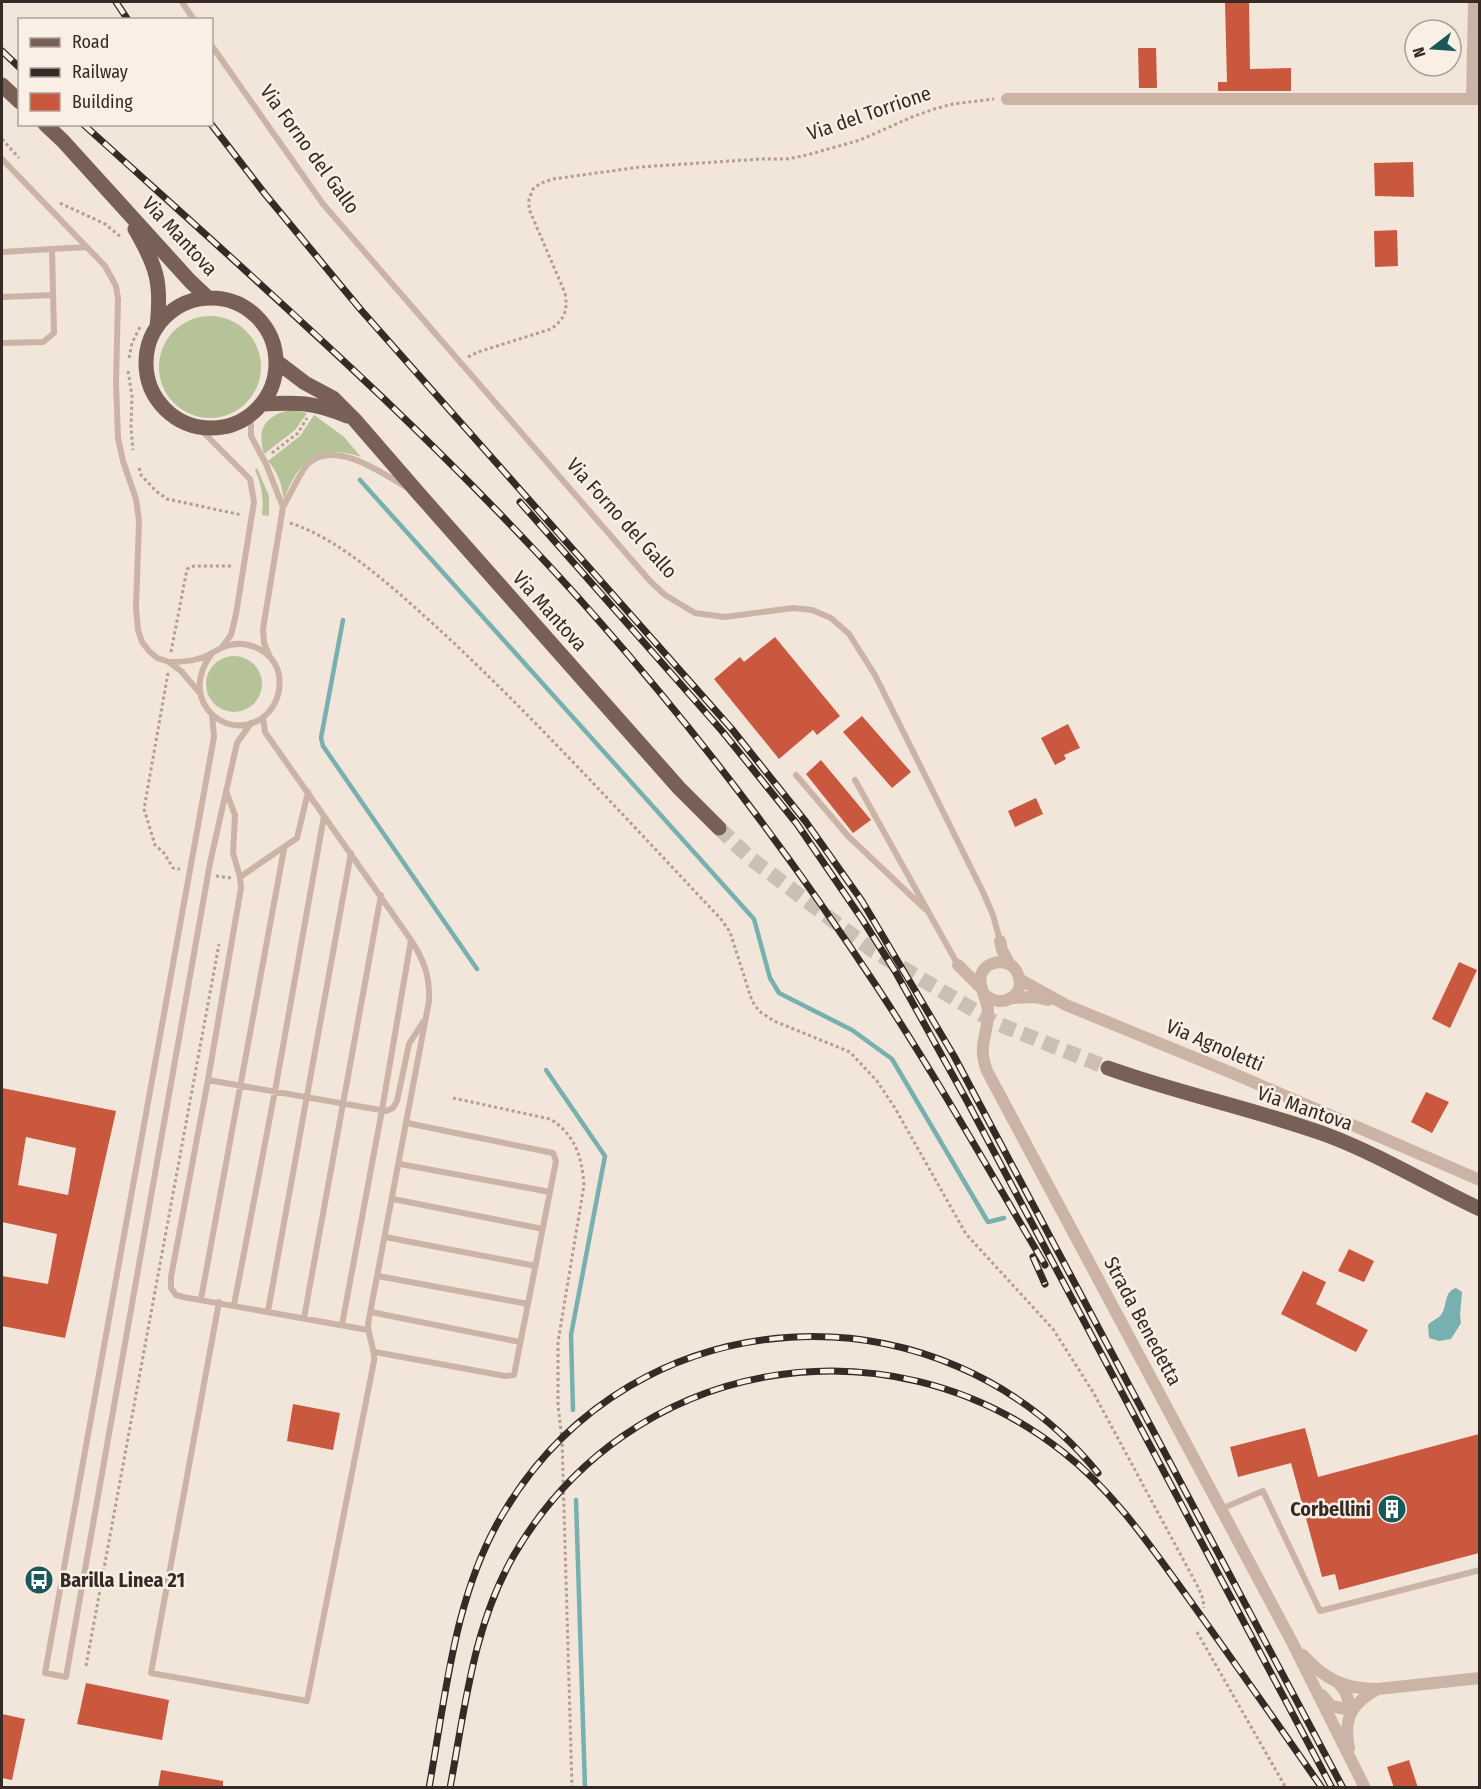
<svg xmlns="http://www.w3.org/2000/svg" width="1481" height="1789" font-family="'Fira Sans Condensed',sans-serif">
	<rect width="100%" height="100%" fill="#f2e5d9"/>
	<path fill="#b6c298" d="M159 367a51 51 0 1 1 102 0a51 51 0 1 1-102 0Z
		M 289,410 L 307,413 L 295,430 L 264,454 C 257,429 264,417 289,410 Z
		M 314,415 L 344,437 L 361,457 C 319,442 297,461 284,500 C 282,485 278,472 268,461 L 300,436 Z
		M 257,468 L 269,496 L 269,516 L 262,515 C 264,499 262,486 255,470 Z
		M206 684a28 28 0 1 1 56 0a28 28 0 1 1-56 0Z"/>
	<path fill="#77b0af" d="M 1456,1288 L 1462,1292 L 1460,1315 L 1461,1323 L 1451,1339 L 1439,1341 L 1429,1338 L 1428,1325 C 1432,1320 1438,1319 1441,1315 C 1448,1306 1443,1292 1456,1288 Z"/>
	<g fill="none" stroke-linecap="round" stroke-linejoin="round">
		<path stroke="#77b0af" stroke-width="4.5" d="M 360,480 L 754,919 L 770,978 L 779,993 L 852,1030 L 892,1059 L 988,1222 L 1004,1218
			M 343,620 L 321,738 L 323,746 L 477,969
			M 546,1070 L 605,1156 L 571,1335 L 573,1410
			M 576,1500 L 585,1788"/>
	</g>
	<path fill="#ca583f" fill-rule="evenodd" d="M 1225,2 L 1249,2 L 1250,69 L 1291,68 L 1291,91 L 1218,91 L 1218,82 L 1227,82 Z
		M 1138,48 L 1156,48 L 1157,88 L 1139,88 Z
		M 1413,162 L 1414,197 L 1375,196 L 1374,163 Z
		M 1397,230 L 1398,266 L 1375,267 L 1374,231 Z
		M 775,637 L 840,716 L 817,735 L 813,730 L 779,759 L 714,679 L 740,657 L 744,662 Z
		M 862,716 L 911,772 L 892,788 L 843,732 Z
		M 1068,724 L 1080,748 L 1064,755 L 1066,759 L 1055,765 L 1041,738 Z
		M 821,760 L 871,820 L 853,833 L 806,774 Z
		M 1036,798 L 1043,814 L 1015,827 L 1008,811 Z
		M 1459,962 L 1477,970 L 1450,1028 L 1432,1019 Z
		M 2,1088 L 116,1111 L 65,1338 L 2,1326 L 2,1276 L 48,1284 L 57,1234 L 2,1222 ZM 26,1137 L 76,1148 L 68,1195 L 18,1185 Z
		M 1426,1092 L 1449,1102 L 1432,1133 L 1411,1122 Z
		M 1349,1249 L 1374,1261 L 1364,1282 L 1338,1271 Z
		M 1303,1271 L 1326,1282 L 1316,1304 L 1368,1330 L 1356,1352 L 1281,1314 Z
		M 293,1404 L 340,1413 L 333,1450 L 287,1441 Z
		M 1305,1428 L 1318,1477 L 1479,1434 L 1479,1553 L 1339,1590 L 1335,1574 L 1322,1577 L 1291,1463 L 1238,1477 L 1230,1447 Z
		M 86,1683 L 169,1700 L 162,1740 L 77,1724 Z
		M 2,1714 L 25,1719 L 12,1780 L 2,1778 Z
		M 1409,1760 L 1418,1788 L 1394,1788 L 1387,1767 Z
		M 161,1770 L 223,1781 L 223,1788 L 158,1788 Z"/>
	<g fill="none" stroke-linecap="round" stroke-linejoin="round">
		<path stroke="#ccc0b5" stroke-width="15" stroke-dasharray="15 8" stroke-linecap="butt" d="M 719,828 L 750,858 L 872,950 L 996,1023 L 1108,1068"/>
		<path stroke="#b69d8f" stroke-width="3" stroke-dasharray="3 3" stroke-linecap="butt" d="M 2,139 L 19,158
			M 60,203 L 105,224 L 121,237
			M 468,357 L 478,352 L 551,329 C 565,319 568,310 565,293 L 529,209 L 529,199 L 533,189 L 541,183 L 553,179 L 640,167 L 761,159 L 787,159 L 807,155 L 860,140 L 912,117 L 934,109 L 953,104 L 994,99
			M 129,358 L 132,343 L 141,325
			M 128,371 L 132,396 L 131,428 L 133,450
			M 272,453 L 298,433 L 307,418
			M 139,468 L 141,475 L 156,491 L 167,499 L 242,515
			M 290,523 C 342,539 401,595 441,631 C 539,722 629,822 721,919 L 730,932 L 752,1001 L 759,1011 L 774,1021 L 850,1052 L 877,1081 L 895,1108 L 966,1234 L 1053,1329 L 1093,1392 L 1198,1587 L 1203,1599 L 1204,1608
			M 171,652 L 187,569 L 194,566 L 234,566
			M 168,673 L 144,809 L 155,845 L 164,853 L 173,868 L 180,869
			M 216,876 L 231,878
			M 453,1098 L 550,1119 C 575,1134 582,1157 584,1185 L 558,1342 L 558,1406 L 562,1439 L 572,1788
			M 1197,1632 L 1286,1788
			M 86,1666 L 219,944"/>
		<path stroke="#cbb4a5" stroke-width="6" d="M 182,2 L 194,20
			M 212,46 L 323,204 L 650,581 L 665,595 L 695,613 L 725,617 L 793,608 L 812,610 L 831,618 L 849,634 L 875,675 L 983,892 L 993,915 L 1000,941
			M 2,159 L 105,266 L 116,286 L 118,299 L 116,382 L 118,438 L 123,461 L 136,499 L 139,521 L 136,607 L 138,630 L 142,642 L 149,651 L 157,658 L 169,662 L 181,671 L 199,692
			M 2,252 L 86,247
			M 2,297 L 53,295
			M 2,343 L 43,342 L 54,333 L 52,249
			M 251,415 L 251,436 L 266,464 L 283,507 L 263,629 L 264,643 L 270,657
			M 198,427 L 250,479 L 254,502 L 236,614 L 231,635 L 222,647
			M 283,507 C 289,498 301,469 309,463 C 336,440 382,473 406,487
			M 169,662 C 179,662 188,662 197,659 C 208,657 215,650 226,646 C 248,639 274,651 279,675 C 281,689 278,702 268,713 C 233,748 175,703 211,655
			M 212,715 L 214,737 L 45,1673 L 66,1677 L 210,863 L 237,743 L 251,723
			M 796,775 L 848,836 L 925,909
			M 855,780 L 958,965
			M 226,791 L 235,815 L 233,853 L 240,877 L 241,888 L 208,1080 L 171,1277 L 171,1288 L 176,1295 L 183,1297 L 368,1330
			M 240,877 L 297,838 L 308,792
			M 208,1080 L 386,1111 L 393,1108 L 397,1101 L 409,1044 L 423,1022
			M 400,1164 L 550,1192
			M 393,1199 L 543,1229
			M 385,1237 L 536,1266
			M 378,1276 L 528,1304
			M 201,1299 L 284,849
			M 219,1302 L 151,1673 L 307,1701 L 374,1361 C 375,1348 368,1337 368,1324 L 429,1001 C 430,976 424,960 411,940 L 265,732 L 263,718
			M 234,1305 L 275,1091 L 324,816
			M 268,1311 L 351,853
			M 371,1312 L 520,1342
			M 304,1318 L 381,895
			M 342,1325 L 382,1110 L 411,940
			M 375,1352 L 505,1376 L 514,1375 L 556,1161 L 553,1153 L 407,1123
			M 1221,1509 L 1263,1491 L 1320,1611 L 1480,1570"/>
		<path stroke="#cbb4a5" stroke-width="12" d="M 1007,99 L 1480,99
			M 1472,99 L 1474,2
			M 1000,941 L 1002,950 L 1010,965
			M 958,965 L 981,988
			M 1019,979 L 1066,1005 L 1232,1073 L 1480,1180
			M 983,993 C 1001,1012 1029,994 1017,972 C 1014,966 1008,963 1002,962 C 997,962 993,963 989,965 C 970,977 988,996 988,1012 C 988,1037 977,1044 987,1071 L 1291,1640 L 1365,1788
			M 1012,998 L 1034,997 L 1048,1000
			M 1303,1655 C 1324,1679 1344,1689 1377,1689
			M 1322,1695 L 1331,1706 L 1351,1710 L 1346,1693 L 1338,1682
			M 1349,1748 C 1343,1719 1351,1703 1378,1689 L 1480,1678"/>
		<path stroke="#786057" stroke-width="15" d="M 2,85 L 20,102
			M 45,124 L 63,141 L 190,281 L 208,298
			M 135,229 C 157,267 162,283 157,327
			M146 363a65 65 0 1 1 130 0a65 65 0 1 1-130 0Z
			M 276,361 L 305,383 L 333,398 L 354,419 L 419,494 L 679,788 L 719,828
			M 262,404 C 296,402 315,402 347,416
			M 1108,1068 C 1180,1094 1255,1109 1327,1135 C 1380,1155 1429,1185 1480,1209"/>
		<g stroke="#362a26" stroke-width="7">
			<path id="rail" d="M 116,2 L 128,20
				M 2,51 L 20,68
				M 83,124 C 260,284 441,441 599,621 C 700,736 793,859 877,987 C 937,1078 990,1172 1045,1265
				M 211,124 L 265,194 L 361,310 L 731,728 L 806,822 L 862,901 L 954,1056 L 1343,1788
				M 520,502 L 722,731 L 797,824 L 862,919 L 895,971 L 967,1101 L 1332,1788
				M 1033,1257 L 1045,1284
				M 429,1788 C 446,1694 454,1594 504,1512 C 635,1293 939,1278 1098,1473
				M 450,1788 C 465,1708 473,1626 514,1555 C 628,1358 885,1312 1063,1452 C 1113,1491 1149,1544 1186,1595 C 1232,1659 1277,1723 1322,1788"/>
		</g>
		<use href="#rail" stroke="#faefe5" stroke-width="4.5" stroke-dasharray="14" stroke-linecap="butt"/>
	</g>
	<defs>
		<g id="building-disc" transform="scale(1.5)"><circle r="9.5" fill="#1a5859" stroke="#faefe5"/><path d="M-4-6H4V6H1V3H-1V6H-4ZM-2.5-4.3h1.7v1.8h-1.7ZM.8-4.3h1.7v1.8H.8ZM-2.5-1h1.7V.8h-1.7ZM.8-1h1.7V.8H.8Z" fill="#fff"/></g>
		<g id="bus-disc" transform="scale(1.5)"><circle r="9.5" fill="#1a5859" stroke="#faefe5"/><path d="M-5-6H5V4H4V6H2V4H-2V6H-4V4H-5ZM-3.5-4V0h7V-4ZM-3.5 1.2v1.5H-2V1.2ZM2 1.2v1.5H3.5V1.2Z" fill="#fff"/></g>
	</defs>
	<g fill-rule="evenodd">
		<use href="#building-disc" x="1392" y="1509"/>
		<use href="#bus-disc" x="39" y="1580"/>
	</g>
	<g text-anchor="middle" stroke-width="5" stroke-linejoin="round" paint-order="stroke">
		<g font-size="20" fill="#362a26" stroke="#faefe5">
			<text transform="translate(869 113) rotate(-19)" y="7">Via del Torrione</text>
			<text transform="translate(310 149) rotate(54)" y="7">Via Forno del Gallo</text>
			<text transform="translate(180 236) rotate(47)" y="7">Via Mantova</text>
			<text transform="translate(622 518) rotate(48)" y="7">Via Forno del Gallo</text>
			<text transform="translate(550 611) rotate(48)" y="7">Via Mantova</text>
			<text transform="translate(1215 1045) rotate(23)" y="7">Via Agnoletti</text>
			<text transform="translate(1305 1108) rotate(19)" y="7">Via Mantova</text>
			<text transform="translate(1143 1321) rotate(62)" y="7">Strada Benedetta</text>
		</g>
		<g font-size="20" font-weight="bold" fill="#362a26" stroke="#faefe5" text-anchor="end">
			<text x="1371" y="1516">Corbellini</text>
			<text x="60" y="1587" text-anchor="start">Barilla Linea 21</text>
		</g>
	</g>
	<rect width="1481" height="1789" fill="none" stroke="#362a26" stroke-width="6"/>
	<rect x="18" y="18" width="195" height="108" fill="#faefe5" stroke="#aca099" stroke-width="1.5"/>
	<rect x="30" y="38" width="30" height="9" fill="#786057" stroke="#aca099" stroke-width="1.5"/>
	<text x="72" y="48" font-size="18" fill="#362a26">Road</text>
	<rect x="30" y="68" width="30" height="9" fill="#362a26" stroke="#aca099" stroke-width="1.5"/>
	<text x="72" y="78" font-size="18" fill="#362a26">Railway</text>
	<rect x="30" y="93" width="30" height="18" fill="#ca583f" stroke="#aca099" stroke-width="1.5"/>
	<text x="72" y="108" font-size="18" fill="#362a26">Building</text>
	<g transform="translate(1433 48) rotate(253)"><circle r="28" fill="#faefe5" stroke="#aca099" stroke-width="1.5"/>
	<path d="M0-4.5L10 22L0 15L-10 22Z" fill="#1a5859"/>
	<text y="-9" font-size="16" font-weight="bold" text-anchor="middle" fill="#362a26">N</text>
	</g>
</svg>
